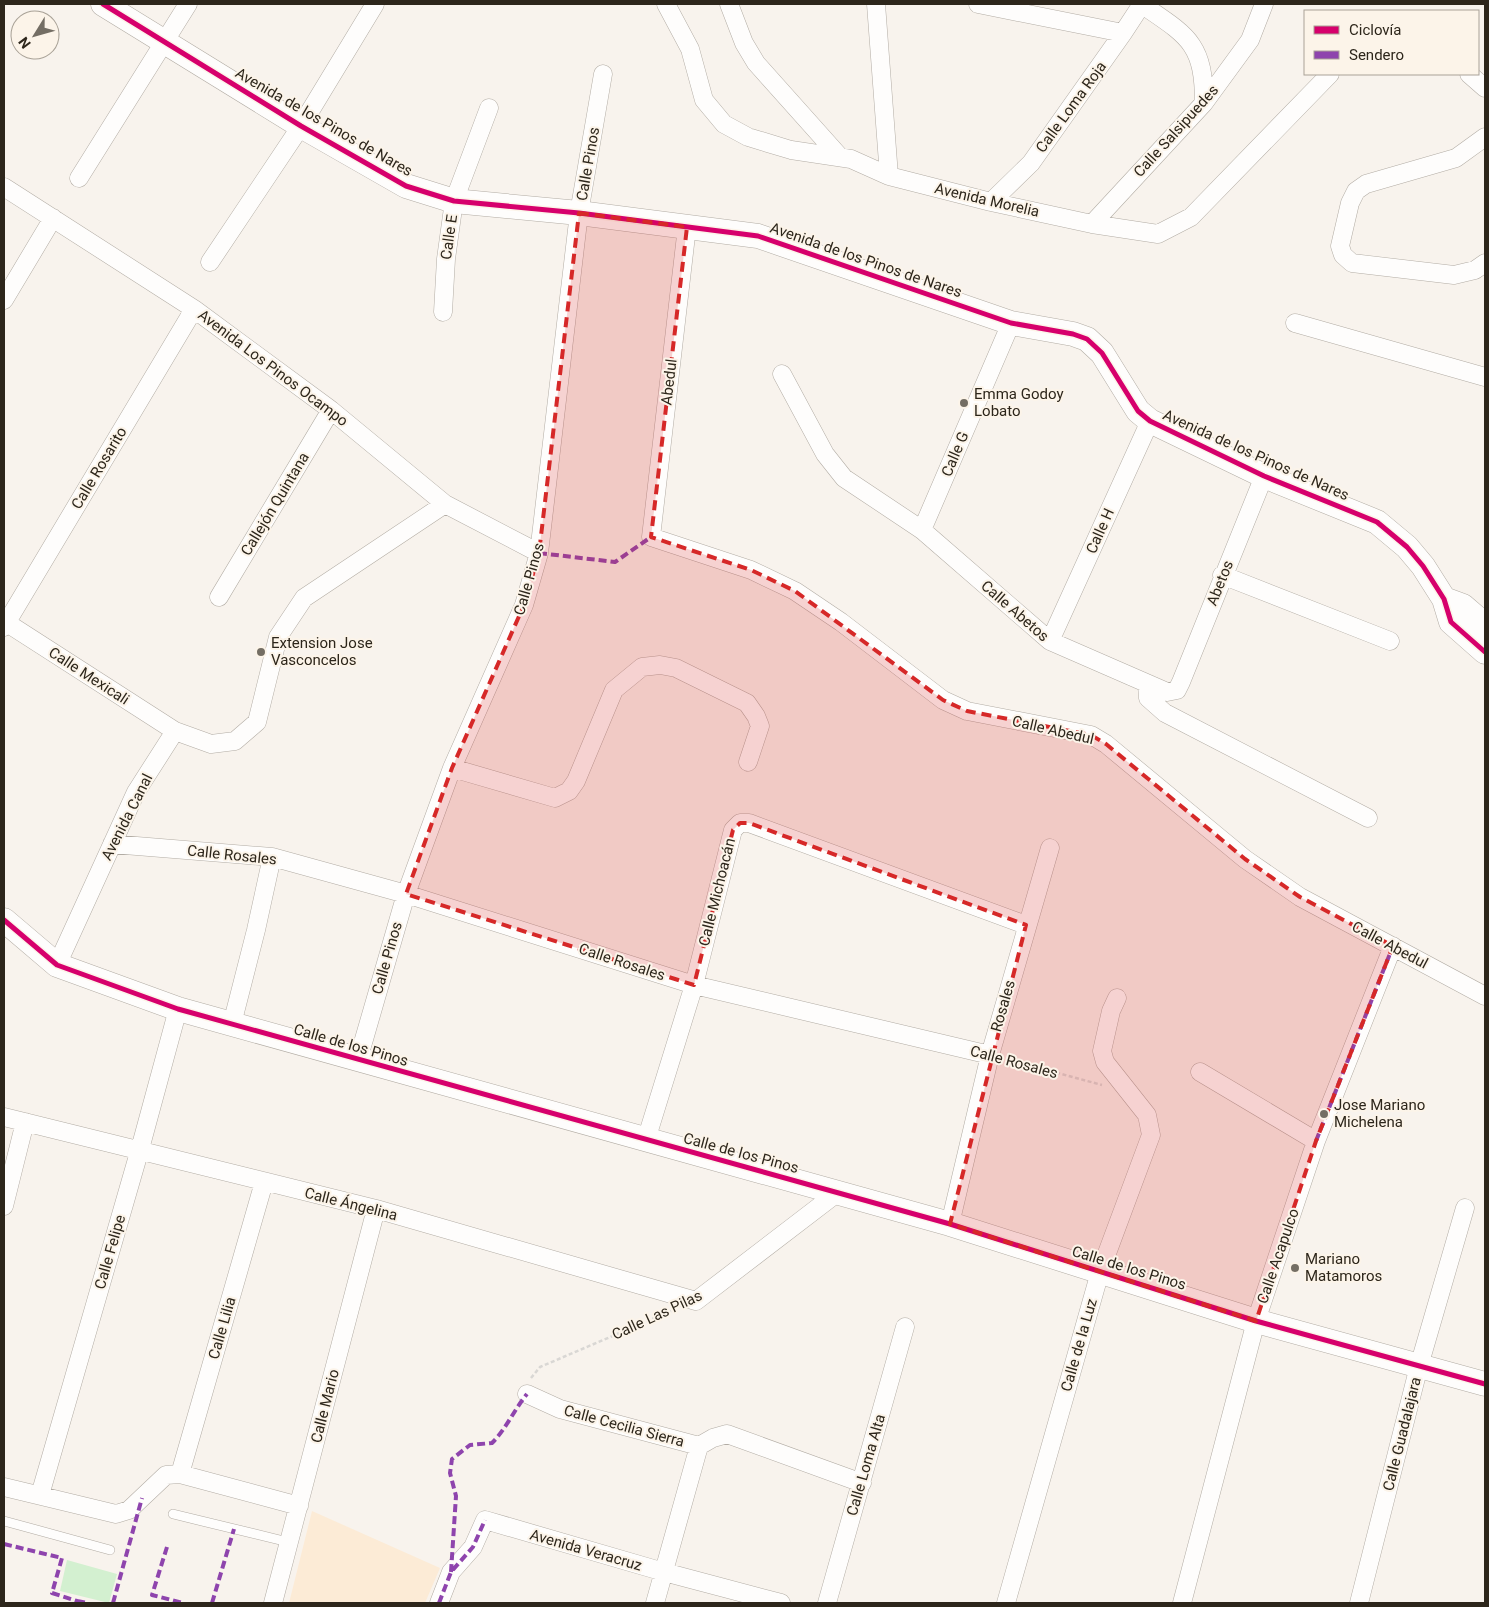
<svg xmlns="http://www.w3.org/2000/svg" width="1489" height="1607" font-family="Roboto,sans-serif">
	<rect width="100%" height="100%" fill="#f8f3ed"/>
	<path fill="#fcebd6" d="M 312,1511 L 440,1568 L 425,1603 L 289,1603 Z"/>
	<path fill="#d3f0d0" d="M 67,1560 L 117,1574 L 109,1603 L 60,1591 Z"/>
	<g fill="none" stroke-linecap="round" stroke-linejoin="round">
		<g stroke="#b2aca4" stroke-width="10">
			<path id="lane" d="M 173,1514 L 288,1542
				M 4,1521 L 110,1550"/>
		</g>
		<g stroke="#b2aca4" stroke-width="19">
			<path id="street" d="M 666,4 L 690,49 L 704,100 L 724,124 L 748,137 L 791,150 L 851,159 L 889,176 L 991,202 L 1092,224 L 1158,234 L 1191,217 L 1330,74
				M 729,4 L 744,43 L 756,63 L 840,157
				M 876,4 L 889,176
				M 978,4 L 1123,33
				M 1141,4 C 1188,36 1204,43 1204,103
				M 1469,74 L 1485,88
				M 1485,137 L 1456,158 L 1366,184 L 1356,191 L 1350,203 L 1340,246 L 1343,255 L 1352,263 L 1454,275 L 1475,270 L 1485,263
				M 79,178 L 188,4
				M 4,187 L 194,309 L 331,410 L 445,504 L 539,553
				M 991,202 L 1031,163 L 1123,33 L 1142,4
				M 1092,224 L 1204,103 L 1250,40 L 1264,4
				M 687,227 L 651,537 L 751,570 L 795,591 L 841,622 L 943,700 L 967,711 L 1091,735 L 1106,744 L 1245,859 L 1300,897 L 1485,996
				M 210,262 L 301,126 L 375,4
				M 4,300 L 53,218
				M 443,312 L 446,259 L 454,201 L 489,108
				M 1295,323 L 1485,377
				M 782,374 L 825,454 L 844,478 L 922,530 L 1050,641 L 1167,692 L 1177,690 L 1181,682 L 1264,476
				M 922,530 L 1011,323
				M 1222,575 L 1390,641
				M 219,597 L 331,410
				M 4,621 L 175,731 L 211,744 L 235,741 L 257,722 L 278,637 L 304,598 L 445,504
				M 4,627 L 194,309
				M 1050,641 L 1150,421
				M 1147,684 L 1148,698 L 1165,713 L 1368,818
				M 452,768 L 555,798 L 569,791 L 576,781 L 614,690 L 642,667 L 660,665 L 676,668 L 747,703 L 756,716 L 760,726 L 748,762
				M 112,844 L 272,857 L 406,894 L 694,985 L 990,1055
				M 57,965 L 136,792 L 175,731
				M 232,1024 L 256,930 L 272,857
				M 358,1060 L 406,894 L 452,768 L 524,605 L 539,553 L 579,213 L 603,74
				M 1200,1072 L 1316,1141
				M 4,1117 L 376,1209 L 696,1301 L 837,1193
				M 646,1140 L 694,985 L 733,830 L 740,823 L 749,823 L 1026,925
				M 4,1206 L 25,1122
				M 950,1224 L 990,1055 L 1050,848
				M 527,1394 L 560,1409 L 699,1446 L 713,1438 L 727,1434 L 862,1483
				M 180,1474 L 264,1182
				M 4,1487 L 116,1514 L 129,1510 L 166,1475 L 180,1474 L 299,1506
				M 40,1495 L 140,1149 L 178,1009
				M 273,1603 L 376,1209
				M 439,1603 L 451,1572 L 473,1547 L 485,1520 L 664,1572 L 781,1603
				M 655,1603 L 699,1446
				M 827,1603 L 905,1327
				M 1006,1603 L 1100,1272 L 1151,1135 L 1147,1115 L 1105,1062 L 1102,1051 L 1111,1011 L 1117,998
				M 1182,1603 L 1256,1321 L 1316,1141 L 1393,946
				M 1359,1603 L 1419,1366 L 1465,1208"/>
		</g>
		<g stroke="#b2aca4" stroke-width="25">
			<path id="secondary" d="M 103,4 L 301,126 L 406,186 L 454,201 L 579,213 L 758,236 L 1011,323 L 1073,334 L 1087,339 L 1102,353 L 1138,411 L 1150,421 L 1264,476 L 1377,522 L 1407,547 L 1423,566 L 1444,599 L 1451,622 L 1485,652
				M 1444,599 L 1463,606 L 1485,625
				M 4,920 L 57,965 L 178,1009 L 950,1224 L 1256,1321 L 1485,1384"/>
		</g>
		<path stroke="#d9d7d4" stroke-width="2.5" stroke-dasharray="4 2.5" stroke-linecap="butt" d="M 1006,1059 L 1102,1085
			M 531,1378 L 540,1367 L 671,1311"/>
		<use href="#lane" stroke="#fefdfc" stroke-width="9"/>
		<use href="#street" stroke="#fefdfc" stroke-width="18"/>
		<use href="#secondary" stroke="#fefdfc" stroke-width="24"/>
		<path stroke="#8e44ad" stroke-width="4" stroke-dasharray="8 4" stroke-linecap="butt" d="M 539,553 L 615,562 L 651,537
			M 1316,1141 L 1393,946
			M 4,1544 L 62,1558 L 52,1593 L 77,1601 L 76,1603
			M 167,1547 L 152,1595 L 183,1603
			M 451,1572 L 456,1496 L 450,1473 L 452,1459 L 470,1445 L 492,1443 C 506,1429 514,1410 527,1394
			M 77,1601 L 88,1603
			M 113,1603 L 142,1498
			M 212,1603 L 234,1529
			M 439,1603 L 451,1572 L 473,1547 L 485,1520"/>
		<g stroke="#fcf4e9" stroke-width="8">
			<path id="cycleway" d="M 103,4 L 301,126 L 406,186 L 454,201 L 579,213 L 758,236 L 1011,323 L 1073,334 L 1087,339 L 1102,353 L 1138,411 L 1150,421 L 1264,476 L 1377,522 L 1407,547 L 1423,566 L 1444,599 L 1451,622 L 1485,652
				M 4,920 L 57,965 L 178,1009 L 950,1224 L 1256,1321 L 1485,1384"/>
		</g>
		<use href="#cycleway" stroke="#d6006c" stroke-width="5"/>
	</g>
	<path fill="#d62828" fill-opacity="0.2" stroke="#d62828" stroke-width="4" stroke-dasharray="10 6" stroke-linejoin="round" d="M 579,213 L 687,227 L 651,537 L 751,570 L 795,591 L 943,700 L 967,711 L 1091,735 L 1106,744 L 1245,859 L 1300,897 L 1393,946 L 1316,1141 L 1256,1321 L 950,1224 L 1026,925 L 749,823 L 740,823 L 733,830 L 694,985 L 406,894 L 452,768 L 524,605 L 539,553 Z"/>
	<g fill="#746e64" stroke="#fcf4e9" stroke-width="2">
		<circle cx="964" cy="403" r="5"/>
		<circle cx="261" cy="652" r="5"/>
		<circle cx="1324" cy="1114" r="5"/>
		<circle cx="1295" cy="1268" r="5"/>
	</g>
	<g text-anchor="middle" stroke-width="4" stroke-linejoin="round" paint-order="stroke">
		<g font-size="15" fill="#2d261b" stroke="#fcf4e9">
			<text transform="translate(1071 107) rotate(-54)" y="5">Calle Loma Roja</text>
			<text transform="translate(324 122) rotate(30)" y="5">Avenida de los Pinos de Nares</text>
			<text transform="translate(1176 131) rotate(-48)" y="5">Calle Salsipuedes</text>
			<text transform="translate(588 164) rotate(-80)" y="5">Calle Pinos</text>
			<text transform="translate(987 200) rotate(13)" y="5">Avenida Morelia</text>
			<text transform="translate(449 237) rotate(-82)" y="5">Calle E</text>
			<text transform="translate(866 260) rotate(19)" y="5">Avenida de los Pinos de Nares</text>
			<text transform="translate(273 368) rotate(37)" y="5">Avenida Los Pinos Ocampo</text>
			<text transform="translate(669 382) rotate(-83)" y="5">Abedul</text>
			<text transform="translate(955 454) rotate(-67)" y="5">Calle G</text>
			<text transform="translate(1256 455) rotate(24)" y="5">Avenida de los Pinos de Nares</text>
			<text transform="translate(99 468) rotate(-59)" y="5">Calle Rosarito</text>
			<text transform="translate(275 504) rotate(-59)" y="5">Callejón Quintana</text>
			<text transform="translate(1100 531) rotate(-66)" y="5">Calle H</text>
			<text transform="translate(529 579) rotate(-74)" y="5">Calle Pinos</text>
			<text transform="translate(1220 583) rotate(-68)" y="5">Abetos</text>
			<text transform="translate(1015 611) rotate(41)" y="5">Calle Abetos</text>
			<text transform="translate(89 676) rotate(33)" y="5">Calle Mexicali</text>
			<text transform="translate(1053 730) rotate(13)" y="5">Calle Abedul</text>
			<text transform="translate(127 817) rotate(-63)" y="5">Avenida Canal</text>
			<text transform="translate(232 855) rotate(6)" y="5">Calle Rosales</text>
			<text transform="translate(717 892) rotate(-76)" y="5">Calle Michoacán</text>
			<text transform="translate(1390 945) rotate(28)" y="5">Calle Abedul</text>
			<text transform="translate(387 958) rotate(-74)" y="5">Calle Pinos</text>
			<text transform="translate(622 962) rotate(18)" y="5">Calle Rosales</text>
			<text transform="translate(1003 1006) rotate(-74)" y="5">Rosales</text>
			<text transform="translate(351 1045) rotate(16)" y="5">Calle de los Pinos</text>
			<text transform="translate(1014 1062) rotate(15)" y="5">Calle Rosales</text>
			<text transform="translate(741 1153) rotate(15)" y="5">Calle de los Pinos</text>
			<text transform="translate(351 1204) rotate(14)" y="5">Calle Ángelina</text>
			<text transform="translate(110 1252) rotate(-74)" y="5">Calle Felipe</text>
			<text transform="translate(1278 1256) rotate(-71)" y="5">Calle Acapulco</text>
			<text transform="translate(1129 1268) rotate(17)" y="5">Calle de los Pinos</text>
			<text transform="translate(657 1315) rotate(-25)" y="5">Calle Las Pilas</text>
			<text transform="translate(222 1328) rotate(-74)" y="5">Calle Lilia</text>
			<text transform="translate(1079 1345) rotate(-74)" y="5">Calle de la Luz</text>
			<text transform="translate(325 1406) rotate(-76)" y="5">Calle Mario</text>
			<text transform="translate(624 1426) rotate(15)" y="5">Calle Cecilia Sierra</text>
			<text transform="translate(1402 1434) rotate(-76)" y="5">Calle Guadalajara</text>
			<text transform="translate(866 1465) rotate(-74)" y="5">Calle Loma Alta</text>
			<text transform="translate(586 1550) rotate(16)" y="5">Avenida Veracruz</text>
		</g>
		<g font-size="15" fill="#2d261b" stroke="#fcf4e9" text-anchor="start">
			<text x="974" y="399">Emma Godoy<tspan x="974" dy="17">Lobato</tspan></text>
			<text x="271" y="648">Extension Jose<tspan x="271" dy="17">Vasconcelos</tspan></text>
			<text x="1334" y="1110">Jose Mariano<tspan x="1334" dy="17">Michelena</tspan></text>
			<text x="1305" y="1264">Mariano<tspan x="1305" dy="17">Matamoros</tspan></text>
		</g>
	</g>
	<rect width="1489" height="1607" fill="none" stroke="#2d261b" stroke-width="10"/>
	<rect x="1304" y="10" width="175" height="65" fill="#fcf4e9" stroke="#a9a297"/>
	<rect x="1314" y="26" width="25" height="8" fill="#d6006c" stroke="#a9a297"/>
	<text x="1349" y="35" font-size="15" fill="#2d261b">Ciclovía</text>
	<rect x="1314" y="51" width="25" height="8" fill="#8e44ad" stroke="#a9a297"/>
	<text x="1349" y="60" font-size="15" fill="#2d261b">Sendero</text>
	<g transform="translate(35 35) rotate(233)"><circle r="24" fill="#fcf4e9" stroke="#a9a297"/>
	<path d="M0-4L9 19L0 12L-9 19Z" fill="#746e64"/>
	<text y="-8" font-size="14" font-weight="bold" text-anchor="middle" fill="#2d261b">N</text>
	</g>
</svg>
